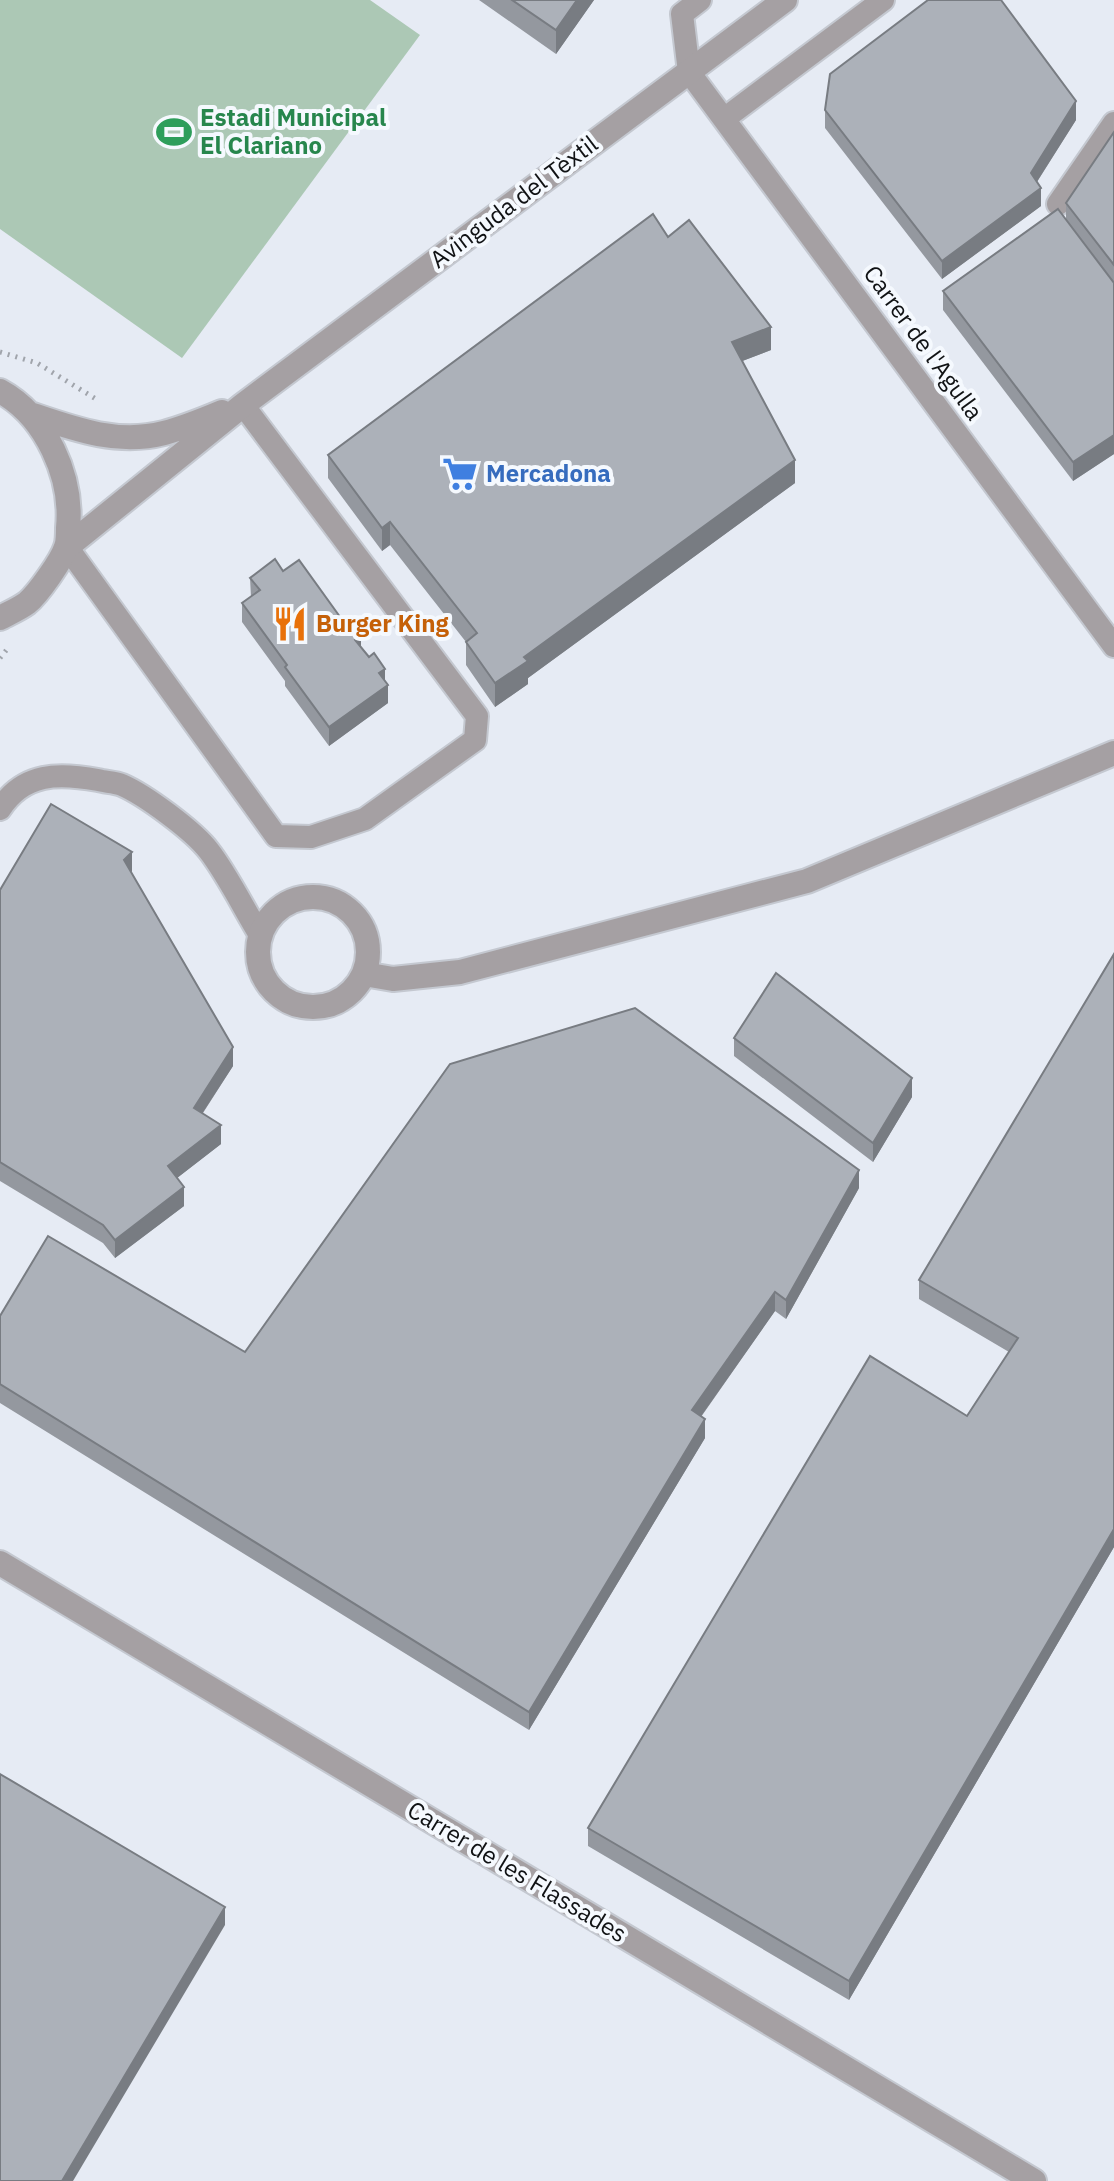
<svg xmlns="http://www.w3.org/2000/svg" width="1114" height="2181" font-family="'IBM Plex Sans',sans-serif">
	<rect width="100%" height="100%" fill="#e6ebf4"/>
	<path fill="#acc8b5" d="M 0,0 L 370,0 L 420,35 L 182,358 L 0,229 Z"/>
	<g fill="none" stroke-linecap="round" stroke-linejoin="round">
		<g stroke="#c4c8d0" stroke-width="26">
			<path id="service" d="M 700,0 L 682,14 L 689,72 L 1114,646
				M 724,119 L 883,0
				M 1058,204 L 1114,123
				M 67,547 L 276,836 L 311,837 L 365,819 L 475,740 L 477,716 L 243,405
				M 0,809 C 24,772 59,773 98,780 C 105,782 115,782 122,785 C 145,795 194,831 209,851 C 227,874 244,909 260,935"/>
		</g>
		<g stroke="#c4c8d0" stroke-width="28">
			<path id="minor" d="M258 952a55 55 0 1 1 110 0a55 55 0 1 1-110 0Z
				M 364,974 L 393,979 L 460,972 L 807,881 L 1114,753
				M 0,1563 L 1034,2181"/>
		</g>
		<g stroke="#c4c8d0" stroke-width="28">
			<path id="tertiary" d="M 0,391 C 46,416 73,477 68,528 C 68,534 68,542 66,547 C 62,560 38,594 27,603 C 19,609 9,613 0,618
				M 30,414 C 74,429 117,445 164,433 C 183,428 203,420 222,412
				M 67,547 L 243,405 L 785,0"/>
		</g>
		<path stroke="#a0a4ab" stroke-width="5" stroke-dasharray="2 6" stroke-linecap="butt" d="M 0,352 L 37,363 L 96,399
			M 0,658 L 8,648"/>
		<use href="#service" stroke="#a5a0a3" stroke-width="22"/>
		<use href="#minor" stroke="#a5a0a3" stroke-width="24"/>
		<use href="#tertiary" stroke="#a5a0a3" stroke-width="24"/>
	</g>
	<path fill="#94989f" d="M 479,0 L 594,0 L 556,54 Z
		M 825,110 L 1076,120 L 1037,182 L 1041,206 L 942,279 L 825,128 Z
		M 1114,132 L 1114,454 L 1073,481 L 943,310 L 943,291 L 1066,220 L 1066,203 Z
		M 668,237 L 771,350 L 742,361 L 795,483 L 528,678 L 528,684 L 495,707 L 466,665 L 466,642 L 390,545 L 382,551 L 328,478 L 328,455 Z
		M 283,571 L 361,647 L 385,681 L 388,703 L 329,746 L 285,686 L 285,681 L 242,622 L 242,603 L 251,597 L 250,578 Z
		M 132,871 L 131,872 L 233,1066 L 203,1113 L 221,1144 L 177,1178 L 184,1206 L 115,1258 L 103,1243 L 0,1181 L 0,890 Z
		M 1114,954 L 1114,1547 L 849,2000 L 588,1846 L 588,1828 L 967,1416 L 1009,1352 L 919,1299 L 919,1280 Z
		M 734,1038 L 912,1097 L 873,1162 L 734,1056 Z
		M 859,1188 L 786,1319 L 775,1311 L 701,1417 L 705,1438 L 529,1730 L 0,1403 L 0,1316 L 245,1352 Z"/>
	<path fill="#787c82" d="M 577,0 L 594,0 L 556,54 L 556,30 Z
		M 1076,101 L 1076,120 L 1031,191 L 1031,173 Z
		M 1041,188 L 1041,206 L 942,279 L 942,261 Z
		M 771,327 L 771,350 L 732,365 L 732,342 Z
		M 1114,435 L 1114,454 L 1073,481 L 1073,462 Z
		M 795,460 L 795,483 L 528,678 L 528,684 L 495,707 L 495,683 L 524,657 Z
		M 390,522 L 390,545 L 382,551 L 382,528 Z
		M 361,635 L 361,653 L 355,640 Z
		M 385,669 L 385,686 L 388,685 L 388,703 L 329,746 L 329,727 L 379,673 Z
		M 132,852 L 132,871 L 124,879 L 124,860 Z
		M 233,1047 L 233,1066 L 194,1126 L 194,1108 Z
		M 912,1078 L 912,1097 L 873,1162 L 873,1143 Z
		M 221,1125 L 221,1144 L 168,1185 L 168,1166 Z
		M 859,1170 L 859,1188 L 786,1319 L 786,1300 Z
		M 184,1187 L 184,1206 L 115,1258 L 115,1240 Z
		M 775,1292 L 775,1311 L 692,1429 L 692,1410 Z
		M 705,1419 L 705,1438 L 529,1730 L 529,1712 Z
		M 1114,1529 L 1114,1547 L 849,2000 L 849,1981 Z
		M 225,1907 L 225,1925 L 73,2181 L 62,2181 Z"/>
	<path fill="#acb1b9" stroke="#787c82" stroke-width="2" d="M 512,0 L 577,0 L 556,30 Z
		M 928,0 L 1001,0 L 1076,101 L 1031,173 L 1041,188 L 942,261 L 825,110 L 830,74 Z
		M 1114,132 L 1114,265 L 1066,203 Z
		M 1058,209 L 1114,283 L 1114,435 L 1073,462 L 943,291 Z
		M 653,214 L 668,237 L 689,220 L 771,327 L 732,342 L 795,460 L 524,657 L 528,661 L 495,683 L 466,642 L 477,633 L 390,522 L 382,528 L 328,455 Z
		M 275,559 L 283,571 L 299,560 L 343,621 L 348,618 L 361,635 L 355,640 L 369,657 L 374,653 L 385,669 L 379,673 L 388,685 L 329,727 L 285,667 L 287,665 L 242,603 L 260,590 L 250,578 Z
		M 51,804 L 132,852 L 124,860 L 233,1047 L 194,1108 L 221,1125 L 168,1166 L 184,1187 L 115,1240 L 103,1225 L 0,1162 L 0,890 Z
		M 1114,954 L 1114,1529 L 849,1981 L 588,1828 L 870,1356 L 967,1416 L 1018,1338 L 919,1280 Z
		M 776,973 L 912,1078 L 873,1143 L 734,1038 Z
		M 635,1008 L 859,1170 L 786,1300 L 775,1292 L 692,1410 L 705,1419 L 529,1712 L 0,1384 L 0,1316 L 48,1236 L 245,1352 L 450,1064 Z
		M 0,1774 L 225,1907 L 62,2181 L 0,2181 Z"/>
	<defs>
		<g id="stadium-bare" transform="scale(2.76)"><path d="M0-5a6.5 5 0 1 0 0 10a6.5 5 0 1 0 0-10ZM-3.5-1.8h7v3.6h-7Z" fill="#2e9e5b" stroke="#f5f9fe" stroke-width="2.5" paint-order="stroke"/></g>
		<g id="supermarket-bare" transform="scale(2.76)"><path d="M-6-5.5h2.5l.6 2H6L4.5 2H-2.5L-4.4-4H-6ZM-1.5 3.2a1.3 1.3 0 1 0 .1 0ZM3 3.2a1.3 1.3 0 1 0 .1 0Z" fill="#3f7fe0" stroke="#f5f9fe" stroke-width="2.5" paint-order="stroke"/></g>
		<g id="restaurant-bare" transform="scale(2.76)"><path d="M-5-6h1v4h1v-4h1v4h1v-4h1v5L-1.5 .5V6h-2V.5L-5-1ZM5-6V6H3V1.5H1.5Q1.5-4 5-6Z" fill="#e8710a" stroke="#f5f9fe" stroke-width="2.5" paint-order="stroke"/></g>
	</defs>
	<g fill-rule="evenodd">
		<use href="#stadium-bare" x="174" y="132"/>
		<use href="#supermarket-bare" x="460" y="474"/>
		<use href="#restaurant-bare" x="290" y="624"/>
	</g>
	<g text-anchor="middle" stroke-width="8" stroke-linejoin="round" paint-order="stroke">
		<g font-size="24" font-weight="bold" fill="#27864d" stroke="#f5f9fe" text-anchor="start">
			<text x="200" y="126">Estadi Municipal<tspan x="200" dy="28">El Clariano</tspan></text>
		</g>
		<g font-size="24" fill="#101214" stroke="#f5f9fe">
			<text transform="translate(514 202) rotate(-37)" y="8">Avinguda del Tèxtil</text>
			<text transform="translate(923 343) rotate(54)" y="8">Carrer de l'Agulla</text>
			<text transform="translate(517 1872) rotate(31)" y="8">Carrer de les Flassades</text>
		</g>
		<g font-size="24" font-weight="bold" fill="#366cbe" stroke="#f5f9fe" text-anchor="start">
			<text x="486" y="482">Mercadona</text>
		</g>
		<g font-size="24" font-weight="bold" fill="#c56008" stroke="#f5f9fe" text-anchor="start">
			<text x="316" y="632">Burger King</text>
		</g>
	</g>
</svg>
